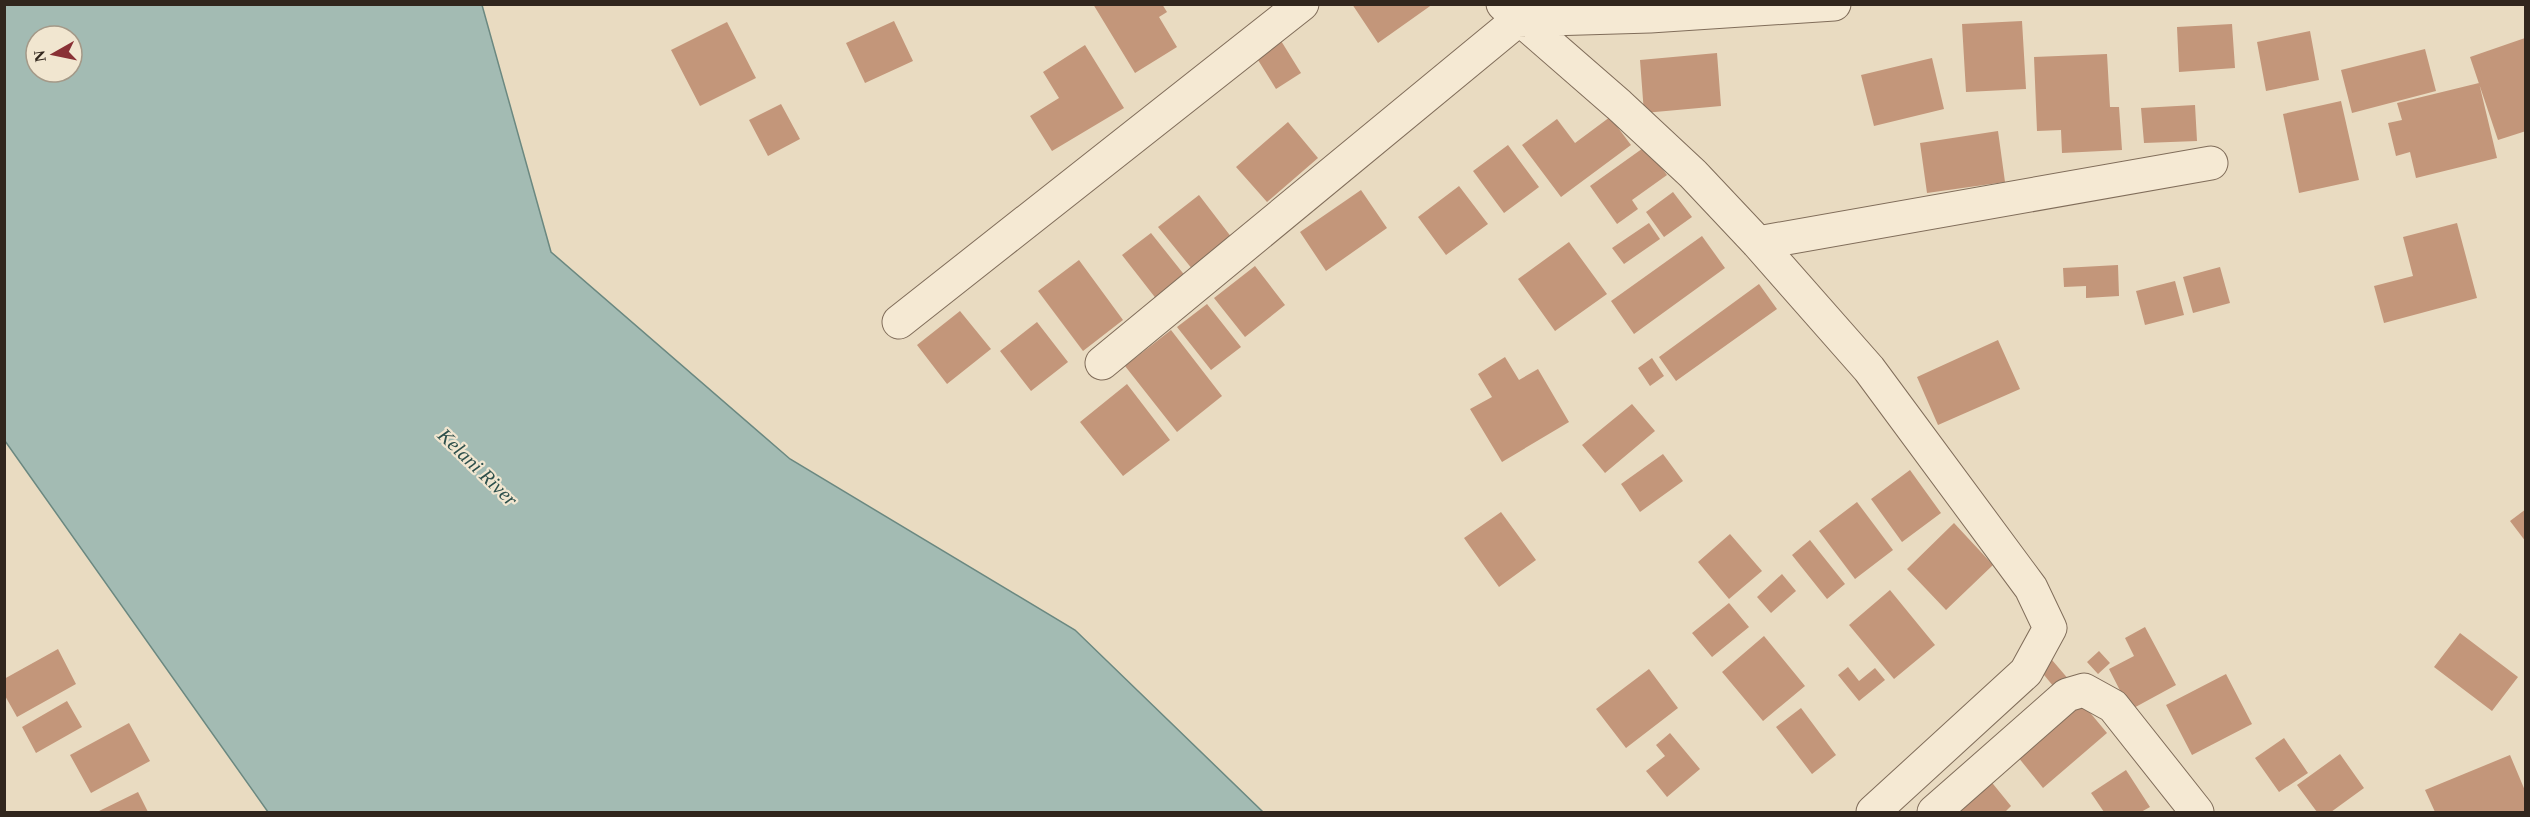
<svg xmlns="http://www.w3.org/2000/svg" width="2530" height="817" font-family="'Times New Roman',serif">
	<rect width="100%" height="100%" fill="#e9dbc1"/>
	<path fill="#a3bbb3" stroke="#6b8880" stroke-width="1.5" fill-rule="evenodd" d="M 4,5 L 482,5 L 551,252 L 790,459 L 1075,630 L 1263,812 L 268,812 L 5,441 ZM 36,36 L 72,36 L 72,72 L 36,72 Z"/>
	<path fill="#c3967a" d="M 1093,4 L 1162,4 L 1167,12 L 1159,17 L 1177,47 L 1135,73 Z
		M 1352,4 L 1433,4 L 1378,43 Z
		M 894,21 L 913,61 L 865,83 L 846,43 Z
		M 2022,21 L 2026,89 L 1966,92 L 1962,24 Z
		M 727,22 L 756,78 L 700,106 L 671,50 Z
		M 2232,24 L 2235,68 L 2179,72 L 2177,27 Z
		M 2310,31 L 2319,80 L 2266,91 L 2257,42 Z
		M 1278,36 L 1301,73 L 1276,89 L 1253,52 Z
		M 2525,38 L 2526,131 L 2498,140 L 2470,57 Z
		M 1085,45 L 1124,108 L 1052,151 L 1030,116 L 1059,98 L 1043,72 Z
		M 2425,49 L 2436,91 L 2352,113 L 2341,70 Z
		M 1717,53 L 1721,106 L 1644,113 L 1640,60 Z
		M 2107,54 L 2110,107 L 2119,107 L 2122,150 L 2062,153 L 2061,130 L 2037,131 L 2034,57 Z
		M 1932,58 L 1944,109 L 1874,126 L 1861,75 Z
		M 2479,83 L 2497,158 L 2416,178 L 2410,152 L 2396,156 L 2388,123 L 2402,120 L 2397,103 Z
		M 2341,101 L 2359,180 L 2299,193 L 2283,114 Z
		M 781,104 L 800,139 L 768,156 L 749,120 Z
		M 2195,105 L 2197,141 L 2144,143 L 2141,108 Z
		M 1610,117 L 1631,145 L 1561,197 L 1522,145 L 1557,119 L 1575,143 Z
		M 1288,122 L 1318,158 L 1267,202 L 1236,167 Z
		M 1998,131 L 2005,182 L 1927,193 L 1920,143 Z
		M 1508,145 L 1539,187 L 1504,213 L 1473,171 Z
		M 1646,146 L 1667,175 L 1632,200 L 1638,209 L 1617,224 L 1590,186 Z
		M 1459,186 L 1488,224 L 1446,255 L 1418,217 Z
		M 1361,190 L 1387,228 L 1326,271 L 1300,232 Z
		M 1673,192 L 1692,217 L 1664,237 L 1646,212 Z
		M 1199,195 L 1232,238 L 1193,270 L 1158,227 Z
		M 1649,223 L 1660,239 L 1624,264 L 1612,248 Z
		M 2457,223 L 2477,298 L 2384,323 L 2374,286 L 2413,276 L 2403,237 Z
		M 1151,233 L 1190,282 L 1161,305 L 1122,255 Z
		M 1702,236 L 1725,268 L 1634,334 L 1611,301 Z
		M 1569,242 L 1607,294 L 1555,331 L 1518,279 Z
		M 1079,260 L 1123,320 L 1083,351 L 1038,291 Z
		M 2118,265 L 2119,296 L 2086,298 L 2086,286 L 2064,287 L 2063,268 Z
		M 1255,266 L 1285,305 L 1245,337 L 1214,298 Z
		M 2220,267 L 2230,303 L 2193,313 L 2183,277 Z
		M 2175,281 L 2184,315 L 2145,325 L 2136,291 Z
		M 1759,284 L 1777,309 L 1676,381 L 1659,357 Z
		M 1207,304 L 1241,347 L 1211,370 L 1177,327 Z
		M 960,311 L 991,349 L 947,384 L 917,345 Z
		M 1037,322 L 1068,362 L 1031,391 L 1000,351 Z
		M 1171,330 L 1222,396 L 1177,432 L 1125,366 Z
		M 1998,340 L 2020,389 L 1938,425 L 1917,377 Z
		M 1505,357 L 1519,380 L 1538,369 L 1569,422 L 1502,462 L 1470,409 L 1492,397 L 1478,374 Z
		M 1652,358 L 1664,376 L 1650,386 L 1638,368 Z
		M 1127,384 L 1170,440 L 1123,476 L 1080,422 Z
		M 1632,404 L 1655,431 L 1605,473 L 1582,445 Z
		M 1663,454 L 1683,481 L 1640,512 L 1621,484 Z
		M 1910,470 L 1941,513 L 1902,542 L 1871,499 Z
		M 1857,502 L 1893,550 L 1855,579 L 1819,531 Z
		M 2526,509 L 2526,542 L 2510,521 Z
		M 1501,512 L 1536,560 L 1499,587 L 1464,538 Z
		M 1954,523 L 1993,565 L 1946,610 L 1907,569 Z
		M 1730,534 L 1762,571 L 1729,599 L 1698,562 Z
		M 1810,540 L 1845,584 L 1827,599 L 1792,555 Z
		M 1782,574 L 1796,591 L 1771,613 L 1757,597 Z
		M 1890,590 L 1935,645 L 1894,679 L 1849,625 Z
		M 1729,603 L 1749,627 L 1712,657 L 1692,633 Z
		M 2145,627 L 2176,685 L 2130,710 L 2109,669 L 2134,656 L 2125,638 Z
		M 2460,633 L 2518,677 L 2492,711 L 2434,667 Z
		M 1764,636 L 1805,686 L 1763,721 L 1722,672 Z
		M 58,649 L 76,684 L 17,717 L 4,694 L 4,679 Z
		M 2099,651 L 2110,663 L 2098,674 L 2087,662 Z
		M 2052,660 L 2070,681 L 2058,692 L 2040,670 Z
		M 1848,667 L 1859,681 L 1875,668 L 1885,680 L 1859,701 L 1838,675 Z
		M 1649,669 L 1678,708 L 1626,748 L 1596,709 Z
		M 2226,674 L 2252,724 L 2192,755 L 2166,705 Z
		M 67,701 L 82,727 L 36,753 L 22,727 Z
		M 2082,703 L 2107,733 L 2043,788 L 2018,757 Z
		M 1801,708 L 1836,755 L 1812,774 L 1776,727 Z
		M 129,723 L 150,761 L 91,793 L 70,755 Z
		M 1670,733 L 1700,769 L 1667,797 L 1646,771 L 1665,756 L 1656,745 Z
		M 2284,738 L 2308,773 L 2279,792 L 2255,758 Z
		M 2340,754 L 2364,788 L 2331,812 L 2317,812 L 2297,785 Z
		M 2510,755 L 2526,793 L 2526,812 L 2435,812 L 2425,790 Z
		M 2126,770 L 2150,807 L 2141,812 L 2104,812 L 2091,793 Z
		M 1989,779 L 2011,806 L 2005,812 L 1963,812 L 1958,806 Z
		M 138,792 L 148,812 L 97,812 Z"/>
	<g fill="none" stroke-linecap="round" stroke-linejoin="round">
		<g stroke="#806d5a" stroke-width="35">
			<path id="street" d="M 1503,4 L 1619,105 L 1693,174 L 1758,243 L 1869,369 L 2031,588 L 2050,628 L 2026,672 L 1873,812
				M 1518,20 L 1650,16 L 1834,4
				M 1758,243 L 2211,163
				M 899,322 L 1302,4
				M 1102,363 L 1518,20
				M 1934,812 L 2067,695 L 2084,690 L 2113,706 L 2197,812"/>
		</g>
		<use href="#street" stroke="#f5e9d3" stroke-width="33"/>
	</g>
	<g text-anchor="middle" stroke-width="4.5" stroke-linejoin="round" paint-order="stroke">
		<g font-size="20" font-style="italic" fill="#2e504c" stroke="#f1e6d0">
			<text transform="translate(478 467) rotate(44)" y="7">Kelani River</text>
		</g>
	</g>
	<rect width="2530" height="817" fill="none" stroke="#31261d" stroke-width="12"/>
	<g transform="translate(54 54) rotate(261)"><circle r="28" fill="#f1e6d0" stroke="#a49988" stroke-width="1.5"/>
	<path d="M0-4.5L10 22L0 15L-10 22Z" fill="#893135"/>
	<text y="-9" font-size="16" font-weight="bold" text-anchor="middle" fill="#31261d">N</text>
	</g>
</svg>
